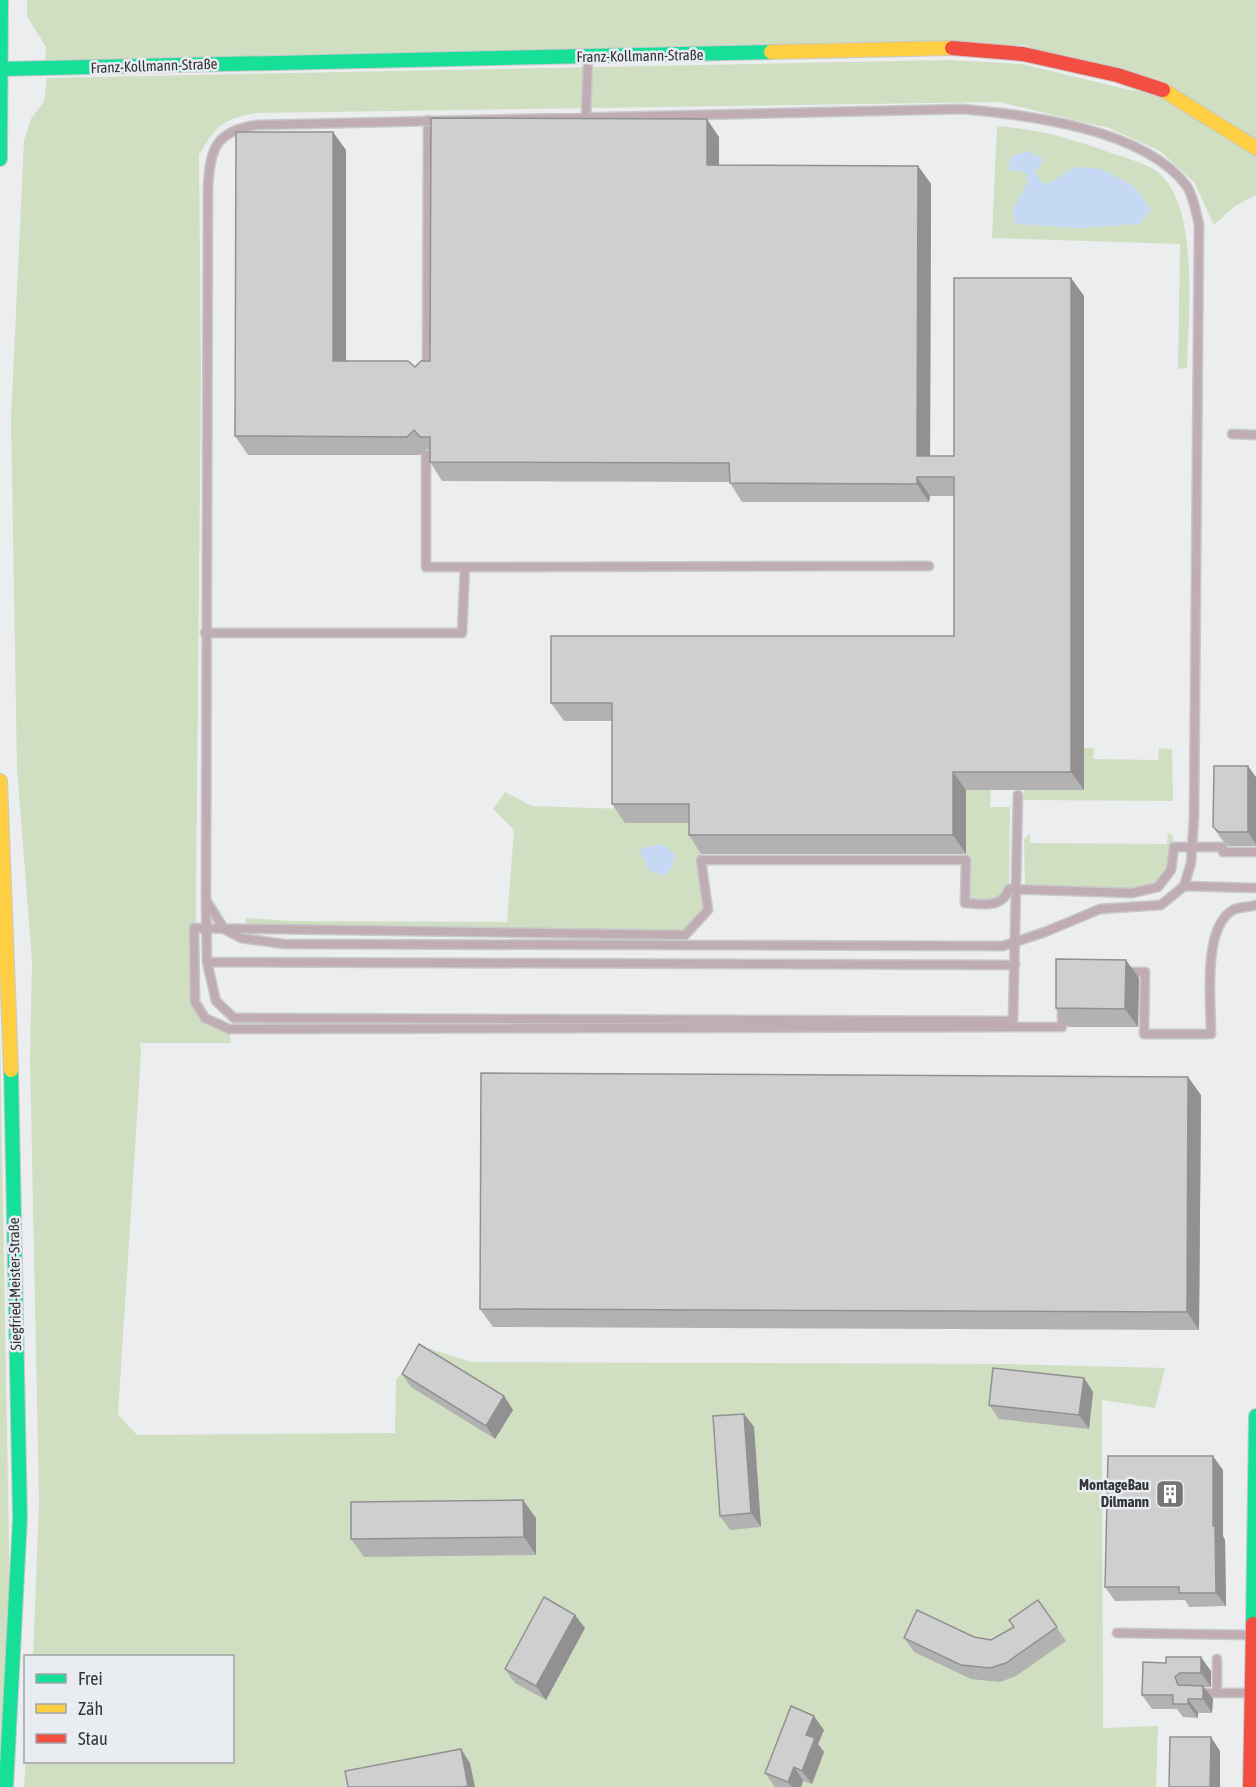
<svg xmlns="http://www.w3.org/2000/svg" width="1256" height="1787" font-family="'Asap Condensed',sans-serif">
	<rect width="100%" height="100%" fill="#ebedef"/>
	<path fill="#d0dfc2" d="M 27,0 L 1256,0 L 1256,140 L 1024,45 L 45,62 L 46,47 L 27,16 Z
		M 949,60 L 1022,64 L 1163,98 L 1256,155 L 1256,195 L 1235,206 L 1214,225 L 1194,182 L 1160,151 L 1109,128 L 999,102 L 256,113 C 221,120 217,125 199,155 L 201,377 L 195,1002 L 205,1018 L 229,1029 L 231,1043 L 140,1043 L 141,1054 L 118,1414 L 137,1435 L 395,1433 L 396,1379 L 428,1348 L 471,1362 L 1008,1364 L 1165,1368 L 1155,1408 L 1102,1400 L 1103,1728 L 1158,1726 L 1156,1787 L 24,1787 L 26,1762 L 232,1762 L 232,1656 L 33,1656 L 39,1502 L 30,1058 L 32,962 L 17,768 L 11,419 L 24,140 L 31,119 L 44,101 L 47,78 Z
		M 997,126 C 1036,129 1071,138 1108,152 C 1123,157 1142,162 1155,170 C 1201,202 1188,318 1187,368 L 1178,369 L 1180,244 L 992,238 Z
		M 1084,748 L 1094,748 L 1093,759 L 1158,760 L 1159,748 L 1172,749 L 1173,801 L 1023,800 L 1024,790 L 1084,790 Z
		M 966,790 L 991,790 L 990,807 L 1010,807 L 1009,889 L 996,905 L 965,903 Z
		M 505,792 L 532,806 L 625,809 L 701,823 L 701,860 L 708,910 L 685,935 L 246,929 L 246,918 L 291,921 L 507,922 L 514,830 L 493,809 Z
		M 1030,833 L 1030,843 L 1167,844 L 1168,833 L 1173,836 L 1171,870 L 1158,887 L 1132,893 L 1033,889 L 1025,883 L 1024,840 Z
		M 0,1033 L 10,1604 L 0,1759 Z"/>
	<path fill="#c5d9f5" d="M 1028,151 L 1042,158 L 1042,164 L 1034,172 L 1045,185 L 1076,167 L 1102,169 L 1135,187 L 1151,210 L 1139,224 L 1077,228 L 1016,224 L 1012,210 L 1028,181 L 1025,172 L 1008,170 L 1012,156 Z
		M 662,844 L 676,855 L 672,867 L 664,876 L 650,871 L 639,849 Z"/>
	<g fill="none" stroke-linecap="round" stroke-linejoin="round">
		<g stroke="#c7c8c9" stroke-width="11">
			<path id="lane" d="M 963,109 C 1029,115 1143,129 1186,185 C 1193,194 1196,213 1199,224 L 1194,817 L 1191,863 L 1184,886 L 1161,905 L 1100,909 L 1045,932 L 1003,946 L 284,944 L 241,938 L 224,929 L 206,900 L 208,187 C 210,148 216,131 257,125 Z
				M 586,116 L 588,57
				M 427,372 L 428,120
				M 1232,434 L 1256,435
				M 426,455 L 426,567 L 465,567
				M 205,633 L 462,633 L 465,567 L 929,566
				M 1184,886 L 1256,888
				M 206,902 L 207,962 L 216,1001 L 234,1018 L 1013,1021 L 1018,795
				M 207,962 L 1015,965
				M 1124,972 L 1145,972 L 1144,1034 L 1211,1034 C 1211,1004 1202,927 1233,910 C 1239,907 1249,907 1256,905
				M 1062,1007 L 1062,1027 L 229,1029 L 205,1018 L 195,1002 L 194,928 L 685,935 L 708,910 L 701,860 L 966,860 L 965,903 C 983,904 1002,909 1009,889 L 1132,893 L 1158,887 L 1171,870 L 1174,847 L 1223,847 L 1223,852 L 1256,852
				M 1117,1633 L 1251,1635
				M 1198,1693 L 1251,1693
				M 1217,1693 L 1217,1659"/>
		</g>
		<g stroke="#c7c8c9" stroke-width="16">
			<path id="fast" d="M 1,69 L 771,52
				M 0,159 L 1,0
				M 1253,1624 L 1256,1416
				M 6,1787 L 20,1518 L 11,1070"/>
		</g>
		<g stroke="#c7c8c9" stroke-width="16">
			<path id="slow" d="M 771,52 L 952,48
				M 1163,90 L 1256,148
				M 0,781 L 11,1070"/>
		</g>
		<g stroke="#c7c8c9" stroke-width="16">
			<path id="jam" d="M 952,48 L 1023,54 L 1117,75 L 1163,90
				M 1250,1787 L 1253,1624"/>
		</g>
		<use href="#lane" stroke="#bfadb3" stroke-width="8"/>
		<use href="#fast" stroke="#16e098" stroke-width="14"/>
		<use href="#slow" stroke="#ffcf43" stroke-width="14"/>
		<use href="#jam" stroke="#f24e42" stroke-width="14"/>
	</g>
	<path fill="#b2b2b3" d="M 719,137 L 719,165 L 918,166 L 931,184 L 930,456 L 954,456 L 1071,278 L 1084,296 L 1084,790 L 966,790 L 966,854 L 701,854 L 689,835 L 689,823 L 625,823 L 612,804 L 612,721 L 564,721 L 551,703 L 954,636 L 954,496 L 930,496 L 929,502 L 742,502 L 730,483 L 730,482 L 442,481 L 430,462 L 430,452 L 427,449 L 420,455 L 248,455 L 235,436 L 346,150 L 346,361 L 415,367 L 430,361 Z
		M 1256,777 L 1256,846 L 1229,846 L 1223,841 L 1213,827 Z
		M 1139,978 L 1138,1027 L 1068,1027 L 1056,1008 Z
		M 1201,1095 L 1199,1330 L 493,1327 L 480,1309 Z
		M 402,1374 L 504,1396 L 513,1410 L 495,1439 L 411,1387 Z
		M 1084,1378 L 1093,1392 L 1089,1429 L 999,1419 L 989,1405 Z
		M 744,1414 L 754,1427 L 761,1527 L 730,1530 L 720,1516 Z
		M 1223,1470 L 1223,1536 L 1225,1540 L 1226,1606 L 1189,1607 L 1185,1600 L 1115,1601 L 1105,1587 Z
		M 536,1518 L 536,1555 L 364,1557 L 351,1539 Z
		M 1038,1600 L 1066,1641 L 1016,1676 L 1000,1682 L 971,1679 L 914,1652 L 904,1638 L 974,1637 L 991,1640 L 1014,1627 Z
		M 585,1628 L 546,1700 L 515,1683 L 505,1669 Z
		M 1143,1662 L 1211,1671 L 1211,1687 L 1204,1687 L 1213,1699 L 1212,1713 L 1198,1713 L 1198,1718 L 1183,1717 L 1177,1709 L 1152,1709 L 1142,1695 Z
		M 824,1730 L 818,1744 L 824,1752 L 812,1784 L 803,1781 L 801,1787 L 775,1787 L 765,1773 Z"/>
	<path fill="#919192" d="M 707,119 L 719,137 L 719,184 L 707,165 Z
		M 333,132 L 346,150 L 346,379 L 333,361 Z
		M 918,166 L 931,184 L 930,474 L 917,456 Z
		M 1071,278 L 1084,296 L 1084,790 L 1071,772 Z
		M 917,477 L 930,496 L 929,502 L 917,484 Z
		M 1248,766 L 1256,777 L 1256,844 L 1248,832 Z
		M 953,772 L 966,790 L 966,854 L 953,835 Z
		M 1126,960 L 1139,978 L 1138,1027 L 1125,1009 Z
		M 1188,1077 L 1201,1095 L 1199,1330 L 1187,1312 Z
		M 1084,1378 L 1093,1392 L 1089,1429 L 1079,1415 Z
		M 504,1396 L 513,1410 L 495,1439 L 486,1426 Z
		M 744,1414 L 754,1427 L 761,1527 L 751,1513 Z
		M 1213,1456 L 1223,1470 L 1223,1536 L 1225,1540 L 1226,1606 L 1216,1593 L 1213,1526 Z
		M 523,1500 L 536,1518 L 536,1555 L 524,1537 Z
		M 575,1615 L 585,1628 L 546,1700 L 536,1686 Z
		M 1201,1657 L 1211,1671 L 1211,1687 L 1201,1673 Z
		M 1203,1686 L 1213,1699 L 1212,1713 L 1203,1699 Z
		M 1188,1699 L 1198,1713 L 1198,1718 L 1188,1704 Z
		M 814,1716 L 824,1730 L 818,1744 L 824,1752 L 812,1784 L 802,1771 L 806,1735 Z
		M 1211,1737 L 1220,1751 L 1220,1787 L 1210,1787 Z
		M 461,1749 L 470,1763 L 475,1787 L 468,1787 L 468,1786 Z
		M 794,1767 L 803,1781 L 801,1787 L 792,1787 L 788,1782 Z"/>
	<path fill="#cfcfd0" stroke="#919192" stroke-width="1.5" d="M 431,118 L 707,119 L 707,165 L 918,166 L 917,456 L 954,456 L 954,278 L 1071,278 L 1071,772 L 953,772 L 953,835 L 689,835 L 689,804 L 612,804 L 612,703 L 551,703 L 551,636 L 954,636 L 954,477 L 917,477 L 917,484 L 730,483 L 729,463 L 430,462 L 430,437 L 420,437 L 414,430 L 407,437 L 235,436 L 236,132 L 333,132 L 333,361 L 408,361 L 415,367 L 421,361 L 430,361 Z
		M 1214,766 L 1248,766 L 1248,832 L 1219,832 L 1213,827 Z
		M 1056,959 L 1126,960 L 1125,1009 L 1056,1008 Z
		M 481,1073 L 1188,1077 L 1187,1312 L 480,1309 Z
		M 419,1344 L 504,1396 L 486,1426 L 402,1374 Z
		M 993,1368 L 1084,1378 L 1079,1415 L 989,1405 Z
		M 744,1414 L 751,1513 L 720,1516 L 713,1416 Z
		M 1108,1456 L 1213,1456 L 1213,1526 L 1215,1526 L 1216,1593 L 1179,1593 L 1179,1587 L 1105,1587 Z
		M 523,1500 L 524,1537 L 351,1539 L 351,1502 Z
		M 544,1597 L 575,1615 L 536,1686 L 505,1669 Z
		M 1038,1600 L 1057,1627 L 1006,1663 L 990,1668 L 961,1665 L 904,1638 L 917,1610 L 974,1637 L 991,1640 L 1014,1627 L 1009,1620 Z
		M 1166,1657 L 1201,1657 L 1201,1673 L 1180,1673 L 1175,1677 L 1178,1685 L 1203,1686 L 1203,1699 L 1188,1699 L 1188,1704 L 1173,1704 L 1173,1695 L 1142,1695 L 1143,1662 L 1166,1663 Z
		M 791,1706 L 814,1716 L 806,1735 L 815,1738 L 802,1771 L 794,1767 L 788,1782 L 765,1773 Z
		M 1170,1737 L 1211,1737 L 1210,1787 L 1169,1787 Z
		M 461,1749 L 468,1786 L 462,1787 L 348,1787 L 345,1771 Z"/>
	<defs>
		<g id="building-square" transform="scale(1.5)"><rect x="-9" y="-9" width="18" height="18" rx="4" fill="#747577" stroke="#e9ecf1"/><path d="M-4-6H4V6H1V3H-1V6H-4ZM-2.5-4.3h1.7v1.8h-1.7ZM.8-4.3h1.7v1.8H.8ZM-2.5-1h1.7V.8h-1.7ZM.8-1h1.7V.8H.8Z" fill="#fff"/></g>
	</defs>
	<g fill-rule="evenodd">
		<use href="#building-square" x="1170" y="1494"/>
	</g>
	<g text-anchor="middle" stroke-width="5" stroke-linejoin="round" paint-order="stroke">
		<g font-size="15" fill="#343537" stroke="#e9ecf1">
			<text transform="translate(640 56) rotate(-1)" y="5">Franz-Kollmann-Straße</text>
			<text transform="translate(154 66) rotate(-2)" y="5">Franz-Kollmann-Straße</text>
			<text transform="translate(15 1284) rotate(-91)" y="5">Siegfried-Meister-Straße</text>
		</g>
		<g font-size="15" font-weight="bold" fill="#343537" stroke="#e9ecf1" text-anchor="end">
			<text x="1149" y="1490">MontageBau<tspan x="1149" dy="17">Dilmann</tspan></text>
		</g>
	</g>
	<rect x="24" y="1655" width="210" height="108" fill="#e9ecf1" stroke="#a1a3a7" stroke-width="1.5"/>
	<rect x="36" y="1674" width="30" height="9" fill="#16e098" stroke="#a1a3a7" stroke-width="1.5"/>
	<text x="78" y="1685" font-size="18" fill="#343537">Frei</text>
	<rect x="36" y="1704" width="30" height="9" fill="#ffcf43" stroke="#a1a3a7" stroke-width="1.5"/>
	<text x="78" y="1715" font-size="18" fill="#343537">Zäh</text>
	<rect x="36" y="1734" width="30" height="9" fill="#f24e42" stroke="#a1a3a7" stroke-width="1.5"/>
	<text x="78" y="1745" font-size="18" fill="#343537">Stau</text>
</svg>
